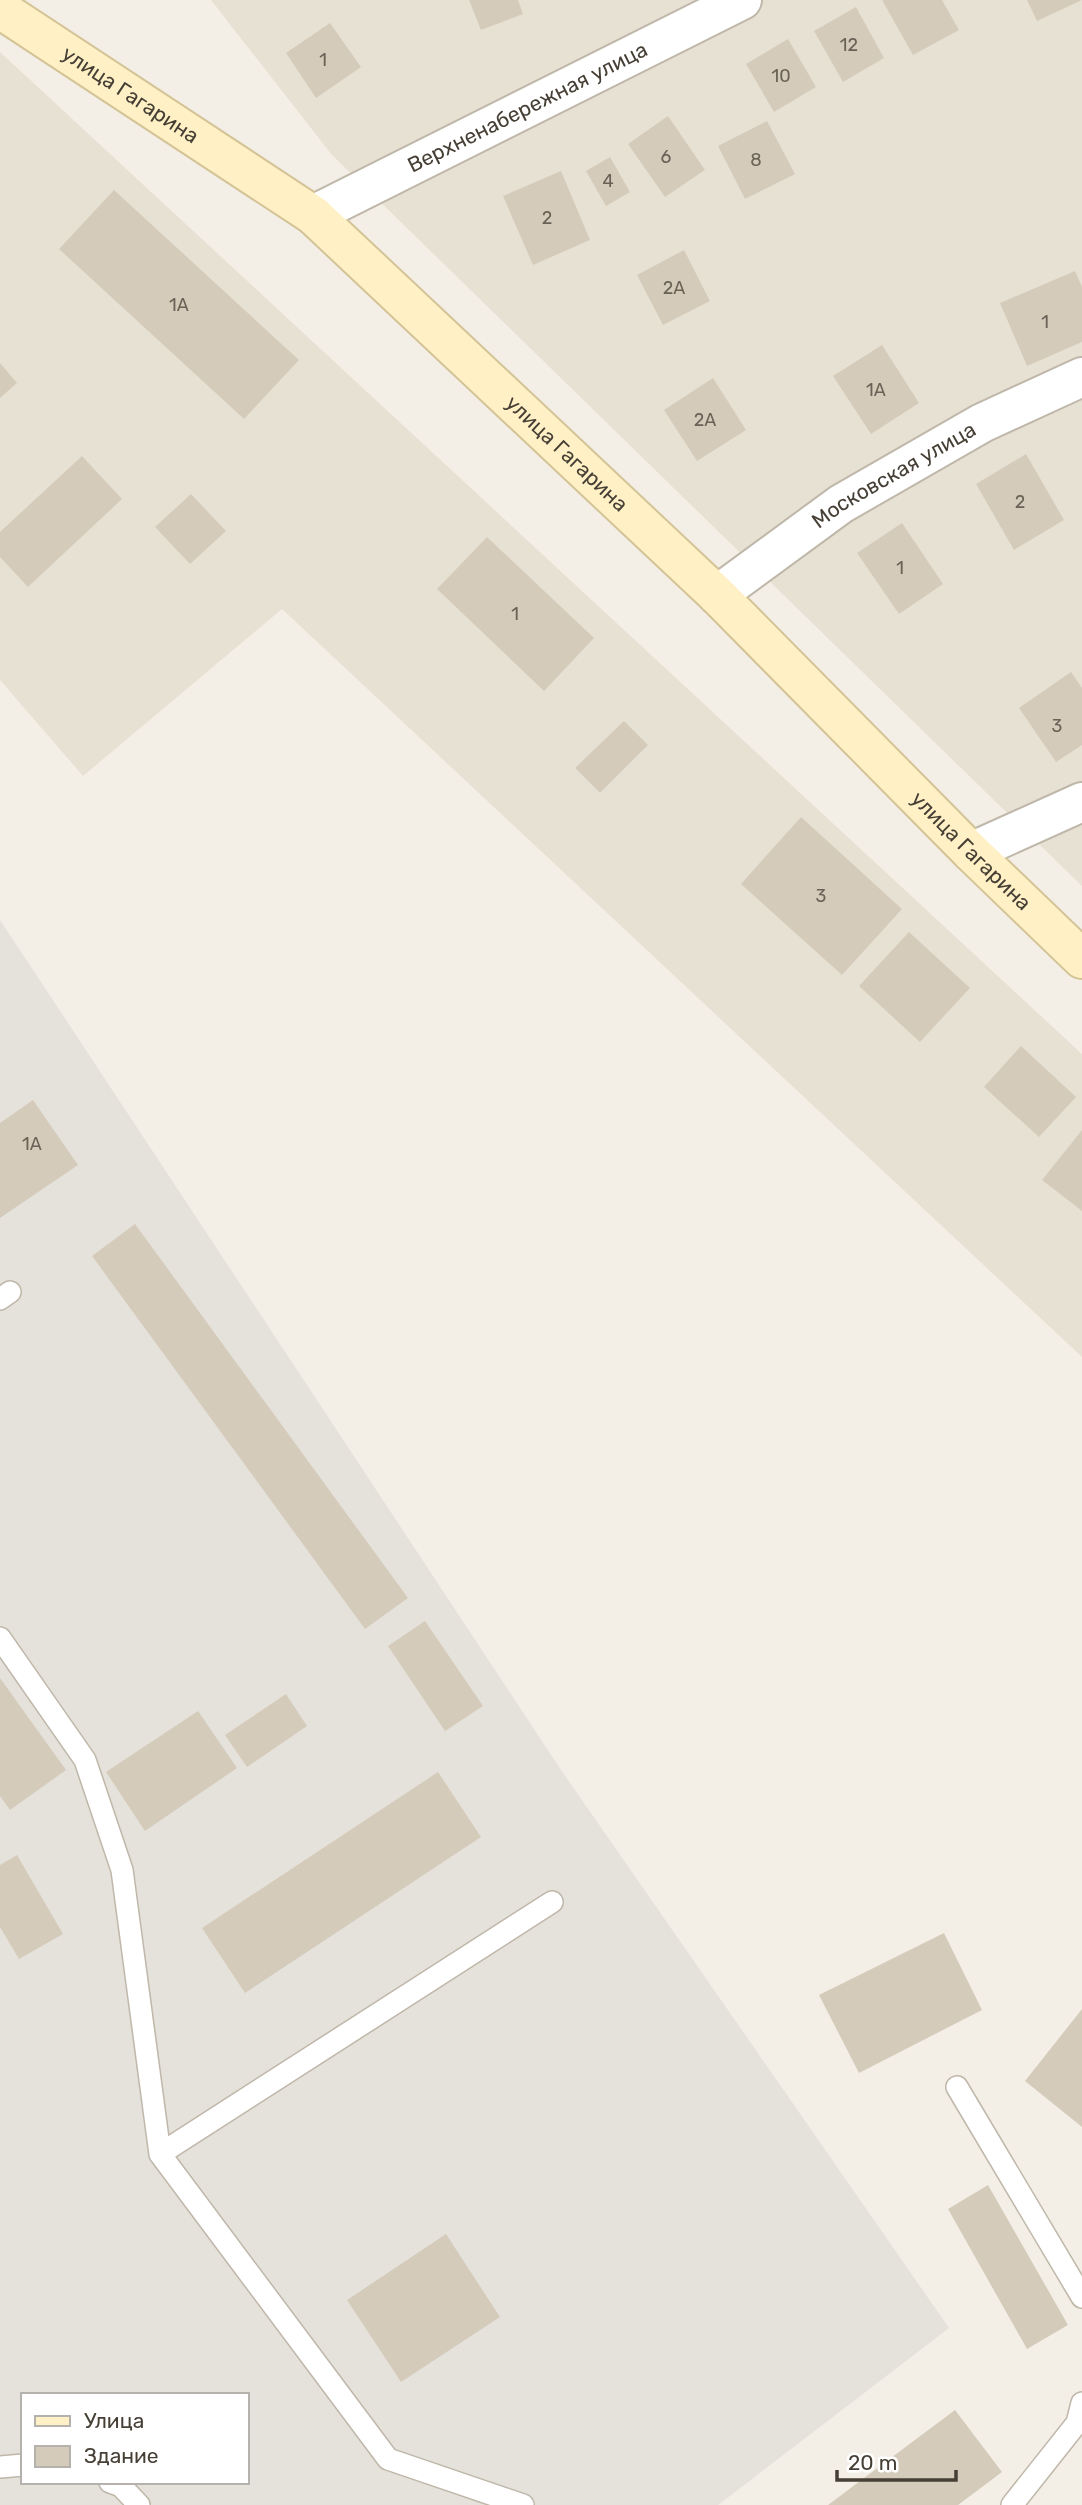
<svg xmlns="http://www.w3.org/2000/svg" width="1082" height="2505" font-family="Rubik,sans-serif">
	<rect width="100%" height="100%" fill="#f3efe6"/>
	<path fill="#e7e1d4" d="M 211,0 L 1082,0 L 1082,886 L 332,155 Z
		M 0,52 L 1082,1054 L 1082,1357 L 282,609 L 83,776 L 0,680 Z"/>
	<path fill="#e5e1db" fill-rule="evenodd" d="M 0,920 L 561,1770 L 949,2328 L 718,2505 L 0,2505 ZM 23,2395 L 247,2395 L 247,2482 L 23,2482 Z"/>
	<path fill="#d5cbbb" d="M 469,0 L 518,0 L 523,14 L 481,30 Z
		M 882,0 L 942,0 L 959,30 L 913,55 Z
		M 1027,0 L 1082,0 L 1037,21 Z
		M 856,7 L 884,58 L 843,82 L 814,31 Z
		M 330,23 L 361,67 L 316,98 L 286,53 Z
		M 788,39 L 816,87 L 774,112 L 746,64 Z
		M 668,116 L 705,170 L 665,197 L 628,144 Z
		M 767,121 L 795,174 L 745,199 L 718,146 Z
		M 610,157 L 630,192 L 606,206 L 586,171 Z
		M 561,171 L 590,240 L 533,265 L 503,196 Z
		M 114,190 L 299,360 L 244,419 L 59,249 Z
		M 684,250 L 710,301 L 663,325 L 637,275 Z
		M 1075,271 L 1082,287 L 1082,342 L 1027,366 L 1000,303 Z
		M 882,345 L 919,403 L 871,434 L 833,376 Z
		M 0,363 L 17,383 L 0,398 Z
		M 713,378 L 746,430 L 697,461 L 664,410 Z
		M 1026,454 L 1064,520 L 1014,550 L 976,484 Z
		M 82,456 L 122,499 L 28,587 L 0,557 L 0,532 Z
		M 191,494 L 226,531 L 190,564 L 155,527 Z
		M 902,523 L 943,584 L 899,614 L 857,553 Z
		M 487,537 L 594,638 L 544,691 L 437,589 Z
		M 1071,672 L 1082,688 L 1082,745 L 1056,762 L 1019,708 Z
		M 624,721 L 648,745 L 600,793 L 575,768 Z
		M 801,817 L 902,909 L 842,975 L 741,884 Z
		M 909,932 L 970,988 L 920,1042 L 859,986 Z
		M 1021,1046 L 1076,1097 L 1039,1137 L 984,1087 Z
		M 33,1100 L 78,1165 L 0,1218 L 0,1123 Z
		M 1082,1130 L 1082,1211 L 1042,1180 Z
		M 135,1224 L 408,1598 L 365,1629 L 92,1256 Z
		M 425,1621 L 483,1706 L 445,1731 L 388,1646 Z
		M 0,1678 L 66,1770 L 10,1810 L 0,1796 Z
		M 286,1694 L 307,1726 L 247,1767 L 225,1735 Z
		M 198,1711 L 237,1768 L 145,1831 L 106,1772 Z
		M 438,1772 L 481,1837 L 245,1993 L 202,1928 Z
		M 17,1855 L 63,1934 L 19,1959 L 0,1927 L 0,1865 Z
		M 944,1933 L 982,2010 L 859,2073 L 819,1995 Z
		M 1082,2009 L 1082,2127 L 1025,2081 Z
		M 988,2185 L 1068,2325 L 1027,2349 L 948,2209 Z
		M 446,2234 L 500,2317 L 401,2382 L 347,2300 Z
		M 955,2410 L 1002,2472 L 958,2505 L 828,2505 Z"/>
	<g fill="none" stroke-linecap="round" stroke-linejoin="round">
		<g stroke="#bfb7a9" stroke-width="24">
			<path id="lane" d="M 0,1299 L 10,1292
				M 0,1638 L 85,1760 L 122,1870 L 160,2154 L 388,2459 L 523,2505
				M 957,2087 L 1082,2297
				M 160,2154 L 552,1902
				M 0,2467 L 23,2465
				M 110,2482 L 121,2486 L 139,2505
				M 1012,2505 L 1077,2423 L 1082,2403"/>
		</g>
		<g stroke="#bfb7a9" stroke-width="42">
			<g id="street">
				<path id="s1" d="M 313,215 L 742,0"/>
				<path id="s2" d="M 717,595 L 841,504 L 982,423 L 1082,377"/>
				<path d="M 971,852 L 1082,802"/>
			</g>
		</g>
		<g stroke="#d4c396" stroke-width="42">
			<g id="secondary">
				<path id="s3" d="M 0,9 L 313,215 L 717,595 L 971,852 L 1082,959"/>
			</g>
		</g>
		<use href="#lane" stroke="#fff" stroke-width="21"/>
		<use href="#street" stroke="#fff" stroke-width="38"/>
		<use href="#secondary" stroke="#fff1c5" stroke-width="38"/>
	</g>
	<g text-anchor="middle" stroke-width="5" stroke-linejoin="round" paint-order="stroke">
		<g font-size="18" fill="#6a6256">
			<text x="849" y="51">12</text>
			<text x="323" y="66">1</text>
			<text x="781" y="82">10</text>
			<text x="666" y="163">6</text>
			<text x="756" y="166">8</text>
			<text x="608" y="187">4</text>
			<text x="547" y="224">2</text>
			<text x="674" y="294">2А</text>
			<text x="179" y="311">1А</text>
			<text x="1045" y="328">1</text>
			<text x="876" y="396">1А</text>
			<text x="705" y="426">2А</text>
			<text x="1020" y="508">2</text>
			<text x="900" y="574">1</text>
			<text x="515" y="620">1</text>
			<text x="1057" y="732">3</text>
			<text x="821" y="902">3</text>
			<text x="32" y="1150">1А</text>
		</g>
		<g font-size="21" fill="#463f35" stroke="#fff">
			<text dy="7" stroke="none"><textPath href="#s3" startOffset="156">улица Гагарина</textPath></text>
			<text dy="7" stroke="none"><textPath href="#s1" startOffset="240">Верхненабережная улица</textPath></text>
			<text dy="7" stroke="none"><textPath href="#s3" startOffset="723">улица Гагарина</textPath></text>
			<text dy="7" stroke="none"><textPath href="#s2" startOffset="214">Московская улица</textPath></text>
			<text dy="7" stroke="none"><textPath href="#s3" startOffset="1290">улица Гагарина</textPath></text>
		</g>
	</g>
	<rect x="21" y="2393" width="228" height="91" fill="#ffffff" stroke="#b5b2ae" stroke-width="2"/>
	<rect x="35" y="2416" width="35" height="10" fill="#fff1c5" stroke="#b5b2ae" stroke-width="2"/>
	<text x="84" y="2428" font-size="21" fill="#463f35">Улица</text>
	<rect x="35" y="2446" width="35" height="21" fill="#d5cbbb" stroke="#b5b2ae" stroke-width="2"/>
	<text x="84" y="2463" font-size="21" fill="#463f35">Здание</text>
	<path d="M837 2470v10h119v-10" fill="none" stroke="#463f35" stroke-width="3.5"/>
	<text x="848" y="2470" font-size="21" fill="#463f35" stroke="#ffffff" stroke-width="5" paint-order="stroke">20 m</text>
</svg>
